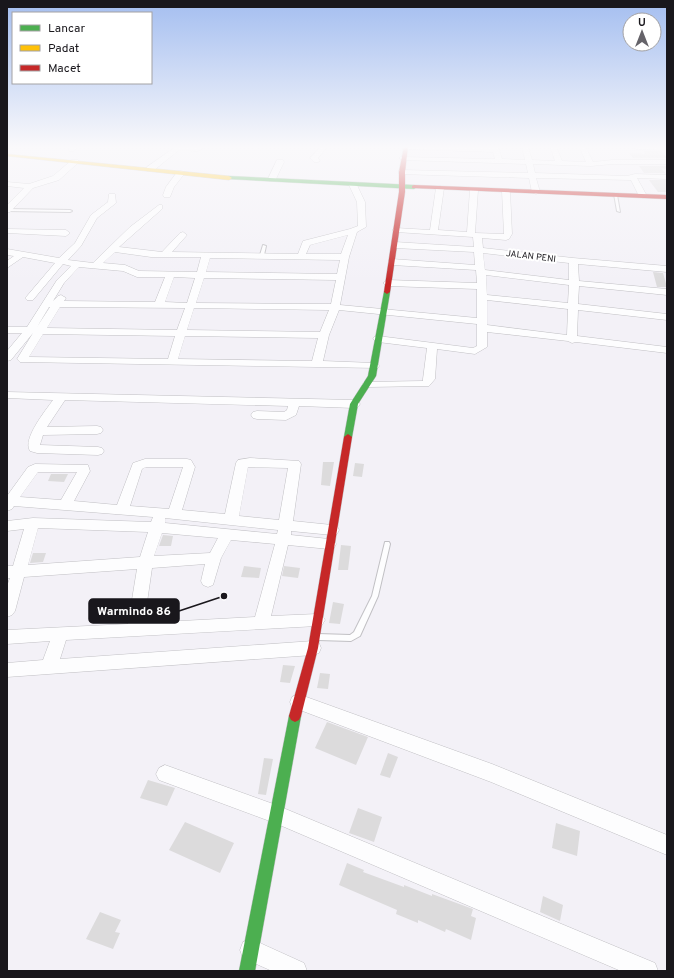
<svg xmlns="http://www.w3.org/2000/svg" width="674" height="978" font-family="Overpass,sans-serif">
	<rect width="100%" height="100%" fill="#f3f1f7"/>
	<path fill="#dcdbdc" d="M 644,151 L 662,151 L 667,158 L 633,158 L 629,153 L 645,154 Z
		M 639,166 L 667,166 L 667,169 L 661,168 L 665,173 L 644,173 Z
		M 649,180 L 667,180 L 667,192 L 658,192 Z
		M 653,272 L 663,273 L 667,287 L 657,287 Z
		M 323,462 L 334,462 L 330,486 L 321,485 Z
		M 355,463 L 364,464 L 362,477 L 353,476 Z
		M 51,474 L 68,474 L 64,482 L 48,481 Z
		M 163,535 L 173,536 L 171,546 L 159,546 Z
		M 341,545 L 351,546 L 348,570 L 338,570 Z
		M 33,553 L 46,553 L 43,562 L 30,563 Z
		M 244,566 L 261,568 L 259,578 L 241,577 Z
		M 284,566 L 300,568 L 298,578 L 282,576 Z
		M 333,602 L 344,604 L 340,624 L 329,623 Z
		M 283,665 L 295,666 L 290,683 L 280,682 Z
		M 320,673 L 330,674 L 328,689 L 317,688 Z
		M 327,722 L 368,737 L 356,765 L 315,748 Z
		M 388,753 L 398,757 L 390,778 L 380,775 Z
		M 264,758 L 273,759 L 266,795 L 258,794 Z
		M 148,780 L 175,788 L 167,806 L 140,798 Z
		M 358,808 L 382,817 L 374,842 L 349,833 Z
		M 185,822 L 234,843 L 220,873 L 169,850 Z
		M 556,823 L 580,831 L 577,856 L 552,848 Z
		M 347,863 L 364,870 L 363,872 L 404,887 L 404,885 L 432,896 L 432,894 L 473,909 L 471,916 L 476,918 L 471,940 L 446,929 L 445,932 L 418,920 L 418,923 L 396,914 L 397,910 L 339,885 Z
		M 543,896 L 563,905 L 560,921 L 540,912 Z
		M 100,912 L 121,920 L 115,932 L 120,933 L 113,949 L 86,939 Z"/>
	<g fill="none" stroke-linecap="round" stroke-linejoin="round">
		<g stroke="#c1c0c4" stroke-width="2">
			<path id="lane" d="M 614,194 L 617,195 L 620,212 L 617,211 Z
				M 7,209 L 70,210 L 72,211 L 70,212 L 7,211 Z
				M 263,245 L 266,246 L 264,255 L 262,256 L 260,255 Z
				M 385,542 L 389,542 L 390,544 L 378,596 L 360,636 L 351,641 L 318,640 L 315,639 L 314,637 L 315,635 L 318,634 L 350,635 L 354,632 L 372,596 Z"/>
		</g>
		<g stroke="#c1c0c4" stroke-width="1">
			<path id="street" d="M 7,146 L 12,146 L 7,149 Z
				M 74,146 L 81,146 L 73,151 L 69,151 L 69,149 Z
				M 177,146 L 207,146 L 198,151 L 179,150 L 153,171 L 147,171 L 147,167 Z
				M 322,146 L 328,146 L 318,158 L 320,161 L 318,162 L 314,162 L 310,158 Z
				M 403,146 L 492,148 L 492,146 L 498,146 L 502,159 L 525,160 L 522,146 L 528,146 L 532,160 L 555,161 L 550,146 L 556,146 L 562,161 L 586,162 L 579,146 L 585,146 L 593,162 L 612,160 L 667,160 L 667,164 L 612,164 L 591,166 L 533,164 L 535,173 L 627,176 L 635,174 L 667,175 L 667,179 L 637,178 L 647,196 L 643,198 L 639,196 L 631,180 L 536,178 L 540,192 L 536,194 L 532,192 L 529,178 L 399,174 L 399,170 L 402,170 L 528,173 L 526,164 L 403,160 L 399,158 L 401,157 L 495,159 L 493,152 L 406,149 L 404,148 Z
				M 633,146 L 667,146 L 667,150 L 636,149 L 634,148 Z
				M 72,160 L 78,160 L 79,162 L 59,180 L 33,188 L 10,212 L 7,212 L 7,205 L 24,188 L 7,186 L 7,182 L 29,184 L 53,176 Z
				M 277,160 L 283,160 L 284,162 L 275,181 L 269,181 L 268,179 Z
				M 178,171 L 181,171 L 185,173 L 174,187 L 170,197 L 164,197 L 163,195 L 166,187 Z
				M 350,183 L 356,183 L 365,202 L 366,227 L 357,232 L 349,257 L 340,305 L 477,318 L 477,289 L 388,286 L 383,283 L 388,280 L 477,283 L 476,270 L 392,265 L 388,262 L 392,259 L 475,265 L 474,252 L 395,248 L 391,245 L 395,242 L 474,247 L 473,237 L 396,232 L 392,230 L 396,228 L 430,230 L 436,188 L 440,186 L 444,188 L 438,230 L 467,232 L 470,190 L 474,188 L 478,190 L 475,233 L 504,234 L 502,191 L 506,189 L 510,191 L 512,234 L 509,239 L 506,240 L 482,238 L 483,248 L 573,258 L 667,266 L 667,272 L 578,264 L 579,281 L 667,289 L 667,295 L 579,286 L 578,304 L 667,314 L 667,320 L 578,310 L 577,336 L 667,347 L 667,353 L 576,342 L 572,343 L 568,341 L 487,332 L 487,347 L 475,354 L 437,349 L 435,379 L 429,386 L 368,387 L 364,386 L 362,384 L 364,382 L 423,381 L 423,379 L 427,348 L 378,342 L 373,339 L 374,337 L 378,336 L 473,348 L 477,346 L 477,324 L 339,310 L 329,335 L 323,361 L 374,363 L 378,364 L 379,366 L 378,368 L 20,362 L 17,359 L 33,333 L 11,360 L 7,361 L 7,351 L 22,333 L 7,333 L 7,327 L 27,327 L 57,280 L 71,266 L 63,264 L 33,300 L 27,300 L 25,298 L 27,296 L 55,263 L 23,257 L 7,268 L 7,261 L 14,256 L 7,255 L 7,249 L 59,258 L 75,243 L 91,215 L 108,202 L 109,194 L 115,194 L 116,203 L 97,218 L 81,246 L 68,260 L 93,263 L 130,227 L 159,205 L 162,205 L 162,209 L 119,247 L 162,252 L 180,233 L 183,232 L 187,235 L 172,252 L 298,254 L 303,241 L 350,229 L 358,226 L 357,202 L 349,185 ZM 348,235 L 341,254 L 306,254 L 310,245 ZM 115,252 L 151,257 L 201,257 L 197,272 L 139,271 L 125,265 L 103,263 ZM 483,253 L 569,263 L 569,280 L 485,270 ZM 210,258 L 340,260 L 337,274 L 206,272 ZM 79,267 L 123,271 L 137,277 L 165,277 L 155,302 L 64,301 L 66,298 L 61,295 L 58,296 L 53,301 L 64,283 ZM 486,275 L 569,285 L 568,303 L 487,295 ZM 174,277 L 195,278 L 187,303 L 165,302 ZM 204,278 L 336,280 L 331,304 L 196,303 ZM 487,300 L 568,309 L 567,335 L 487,325 ZM 49,307 L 50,307 L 37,327 ZM 60,307 L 185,308 L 177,330 L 47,328 ZM 194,308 L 329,310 L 320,332 L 187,330 ZM 43,334 L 175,336 L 168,359 L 29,357 ZM 185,336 L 318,338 L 312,361 L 178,359 Z
				M 7,229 L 66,230 L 70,233 L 66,236 L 7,233 Z
				M 7,392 L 354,400 L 358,401 L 360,404 L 358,407 L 354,408 L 299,406 L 296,415 L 286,420 L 257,419 L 253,418 L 251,415 L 253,412 L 257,411 L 284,412 L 287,410 L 288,406 L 65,400 L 47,427 L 97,426 L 101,427 L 103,430 L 101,433 L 97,434 L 43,435 L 40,445 L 98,447 L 102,448 L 104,451 L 102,454 L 98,455 L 37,453 L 30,451 C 22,439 46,410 53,400 L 7,398 Z
				M 250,458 L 299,461 L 301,464 L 293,521 L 332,525 L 337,526 L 339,530 L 337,534 L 332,535 L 291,531 L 291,535 L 329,539 L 334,540 L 336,544 L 334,548 L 329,549 L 288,545 L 271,616 L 317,614 L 322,615 L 325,620 L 322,625 L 317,626 L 66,640 L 60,659 L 313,641 L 319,643 L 321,648 L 319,653 L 313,655 L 7,677 L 7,663 L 43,660 L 50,641 L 7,644 L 7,630 L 128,624 L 137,569 L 24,577 L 15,611 L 12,615 L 7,617 L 7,586 L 10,578 L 7,578 L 7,566 L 13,566 L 24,529 L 7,531 L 7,521 L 33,518 L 151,522 L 153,517 L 14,506 L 12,509 L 7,511 L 7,496 L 28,467 L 35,464 L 88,465 L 90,471 L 74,501 L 117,505 L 133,463 L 145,459 L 187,459 L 191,460 L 195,467 L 182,510 L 225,514 L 236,463 L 238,460 ZM 146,467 L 183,467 L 169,509 L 130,506 L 142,469 ZM 248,467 L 288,468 L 279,520 L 239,516 ZM 38,472 L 77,472 L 61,500 L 20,497 ZM 165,518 L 278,530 L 277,534 L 165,523 ZM 38,528 L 148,532 L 140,557 L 28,565 ZM 162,533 L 218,538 L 210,553 L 154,556 ZM 231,540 L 275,544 L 255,617 L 144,623 L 152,568 L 205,564 L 201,581 L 203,585 L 208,587 L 213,585 L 221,558 Z
				M 298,694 L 492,764 L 667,835 L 667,855 L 491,782 L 292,707 L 290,702 L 292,697 Z
				M 165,765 L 276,805 L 655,963 L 658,971 L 621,971 L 275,823 L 159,780 L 156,774 L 159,768 Z
				M 251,939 L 304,963 L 307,971 L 272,971 L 243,958 L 240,950 L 243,942 Z"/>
		</g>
		<g stroke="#c1c0c4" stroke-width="1">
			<path id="fast" d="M 229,176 L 414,185 L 417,187 L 414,189 L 227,179 L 226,178 Z
				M 387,290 L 390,292 L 376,376 L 358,404 L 352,437 L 348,440 L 344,437 L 350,404 L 368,376 L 384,292 Z
				M 295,710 L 299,712 L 301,716 L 255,971 L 239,971 L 289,716 L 291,712 Z"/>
		</g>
		<g stroke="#c1c0c4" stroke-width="1">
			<path id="slow" d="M 7,154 L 229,176 L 232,178 L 229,180 L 7,156 Z"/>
		</g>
		<g stroke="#c1c0c4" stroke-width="1">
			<path id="jam" d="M 404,146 L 408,146 L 405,172 L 405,192 L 390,292 L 387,294 L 384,292 L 399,192 L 399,172 Z
				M 414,185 L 667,195 L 667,199 L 412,188 L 412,186 Z
				M 348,434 L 352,437 L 318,648 L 301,716 L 299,720 L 295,722 L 291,720 L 289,716 L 308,648 L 344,437 Z"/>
		</g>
		<use href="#lane" fill="#fdfdfe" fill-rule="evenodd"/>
		<use href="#street" fill="#fdfdfe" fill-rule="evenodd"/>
		<use href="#fast" fill="#4caf50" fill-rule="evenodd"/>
		<use href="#slow" fill="#ffc107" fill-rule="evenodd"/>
		<use href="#jam" fill="#c62828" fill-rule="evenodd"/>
	</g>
	<linearGradient id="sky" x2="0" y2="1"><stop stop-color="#a4bef0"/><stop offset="0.52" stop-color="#faf9fb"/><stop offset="1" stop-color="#faf9fb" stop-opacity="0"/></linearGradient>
	<rect width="674" height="283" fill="url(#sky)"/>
	<g text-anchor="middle" stroke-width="4" stroke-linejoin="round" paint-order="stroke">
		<g font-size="9" fill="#19171c" stroke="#fff">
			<text transform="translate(531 256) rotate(7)" y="3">JALAN PENI</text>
		</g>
	</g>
	<path fill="none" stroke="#19171c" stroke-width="1.5" d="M224 596L179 611"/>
	<circle fill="#19171c" stroke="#fff" stroke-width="1.5" cx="224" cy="596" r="4"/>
	<rect fill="#19171c" stroke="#19171c" stroke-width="1.5" x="89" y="599" width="90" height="24" rx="4"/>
	<g font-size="12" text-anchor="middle" font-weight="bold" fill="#fff">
		<text x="134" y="615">Warmindo 86</text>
	</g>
	<rect width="674" height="978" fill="none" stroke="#19171c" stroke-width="16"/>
	<rect x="12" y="12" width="140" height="72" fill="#ffffff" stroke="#a3a2a4"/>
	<rect x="20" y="25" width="20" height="6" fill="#4caf50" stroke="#a3a2a4"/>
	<text x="48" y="32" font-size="12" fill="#19171c">Lancar</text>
	<rect x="20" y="45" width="20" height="6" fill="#ffc107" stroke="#a3a2a4"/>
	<text x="48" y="52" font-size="12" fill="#19171c">Padat</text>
	<rect x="20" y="65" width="20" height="6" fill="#c62828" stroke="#a3a2a4"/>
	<text x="48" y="72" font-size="12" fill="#19171c">Macet</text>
	<g transform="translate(642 32)"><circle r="19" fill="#ffffff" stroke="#a3a2a4"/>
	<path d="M0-3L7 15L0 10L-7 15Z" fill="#656369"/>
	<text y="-6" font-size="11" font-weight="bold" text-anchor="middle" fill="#19171c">U</text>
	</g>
</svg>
